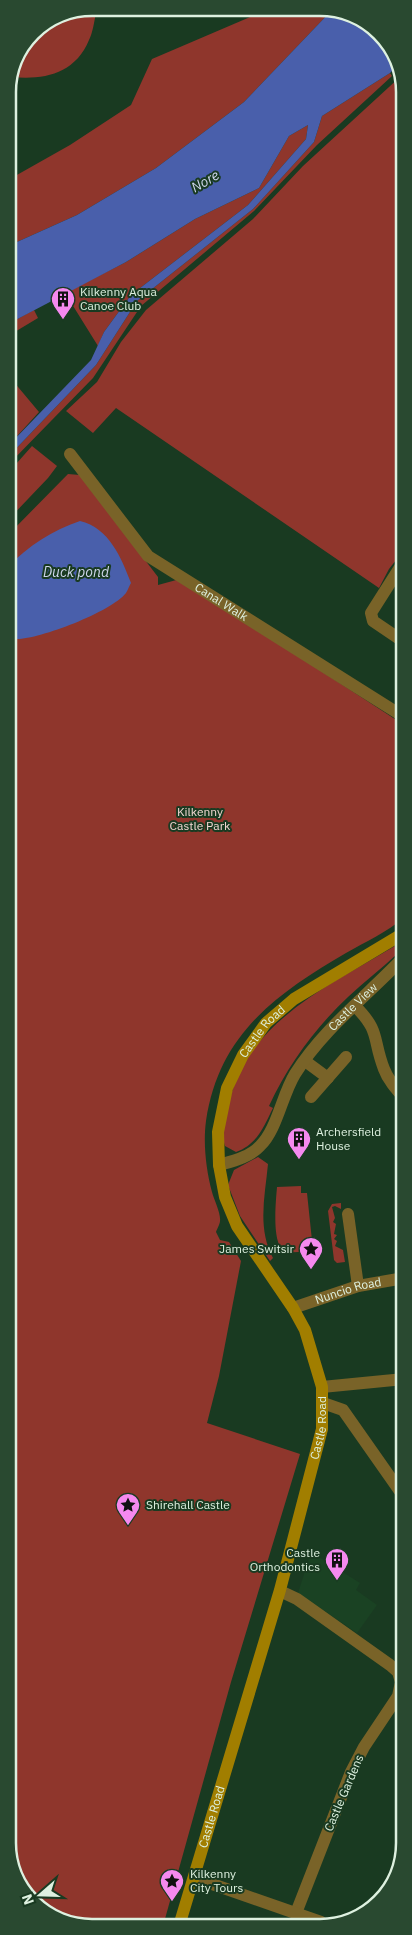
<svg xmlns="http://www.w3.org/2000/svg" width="412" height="1935" font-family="'IBM Plex Sans',sans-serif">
	<rect width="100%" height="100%" fill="#193a21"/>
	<path fill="#1a4223" d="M 311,1552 L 360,1583 L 356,1590 L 377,1605 L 357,1633 L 298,1593 Z"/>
	<path fill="#8f362c" d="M 332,10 L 244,102 L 156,168 L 77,215 L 8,246 L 8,180 L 70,145 L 131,105 L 152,59 L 264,11 Z
		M 96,13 C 94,22 93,32 89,40 C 75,74 44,80 12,77 L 32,32 L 60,14 Z
		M 390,73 L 392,76 L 317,145 L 254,211 L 141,306 L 93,378 L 8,465 L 8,457 L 96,365 L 137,301 L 253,209 L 314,142 L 322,116 Z
		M 401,76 L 404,81 L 404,550 L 389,569 L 379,588 L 116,408 L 93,433 L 66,411 L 97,382 L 121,342 L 146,310 L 253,219 L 303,166 Z
		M 308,125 L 306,139 L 248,205 L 131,295 L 104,332 L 98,346 L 65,293 L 126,262 L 195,219 L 259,188 L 289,136 Z
		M 34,310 L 38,318 L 8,336 L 8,324 Z
		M 8,375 L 39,412 L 8,446 Z
		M 32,446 L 57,466 L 48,478 L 8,520 L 8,473 Z
		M 68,474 L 80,475 L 158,577 L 158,585 L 180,579 L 404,725 L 404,917 C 388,932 365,942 346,953 C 276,994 219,1034 206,1121 C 203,1143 206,1170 212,1192 C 214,1200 221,1213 220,1221 C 220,1224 217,1229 216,1232 L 220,1240 L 229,1242 L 241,1261 L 219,1376 L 207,1423 L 300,1454 L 231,1682 L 163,1926 L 75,1926 L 29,1899 L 8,1854 L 8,535 Z
		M 400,943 L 397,954 C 381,969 364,982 348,997 C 315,1028 288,1065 269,1106 L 273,1108 C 264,1126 257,1145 236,1152 L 225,1146 C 221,1135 226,1119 228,1108 C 244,1021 333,984 400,943 Z
		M 258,1157 L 268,1164 C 265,1196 257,1228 273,1258 L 270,1261 L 240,1216 L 228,1185 L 234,1170 Z
		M 301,1186 L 301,1193 L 307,1193 L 313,1250 C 305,1251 292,1254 285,1251 C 271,1245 276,1200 277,1187 Z
		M 341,1203 L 341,1209 L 335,1206 L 332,1207 L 335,1218 L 333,1222 L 336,1224 L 334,1234 L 337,1235 L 334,1239 L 337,1241 L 335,1246 L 343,1250 L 345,1262 L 337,1263 L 334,1260 L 328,1211 L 332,1204 Z"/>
	<path fill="#495fab" d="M 332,10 L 341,10 L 383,36 L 397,66 L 390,73 L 322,116 L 314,142 L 253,209 L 137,301 L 96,365 L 8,457 L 8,446 L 91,360 L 104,332 L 131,295 L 248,205 L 306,139 L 308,125 L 289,136 L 259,188 L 195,219 L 126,262 L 8,324 L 8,246 L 77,215 L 156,168 L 244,102 Z
		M 80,521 C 109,528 121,557 131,583 C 129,586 128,590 126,593 C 111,612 40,639 17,639 L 8,631 L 8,567 C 28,546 53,530 80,521 Z"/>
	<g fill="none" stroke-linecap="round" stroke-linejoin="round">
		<g stroke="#796328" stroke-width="12">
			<path id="s1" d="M 70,454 L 148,556 L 404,717"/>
			<path d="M 404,561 L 371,613 L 373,621 L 404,642"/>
			<path d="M 355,1006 C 381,1032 372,1038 384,1069 C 388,1080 396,1089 404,1098"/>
			<path d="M 305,1061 L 328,1078"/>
			<path d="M 311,1097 L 346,1057"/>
			<path id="s2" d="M 219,1165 C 233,1161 250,1157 260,1146 C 277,1130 282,1095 295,1074 C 323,1029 368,995 404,957"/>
			<path d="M 348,1214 L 358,1286"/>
			<path d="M 322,1387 L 404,1379"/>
			<path d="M 280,1591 L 297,1599 L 390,1665 L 398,1672 L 401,1682 L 398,1696 L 364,1747 L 351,1772 L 296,1913"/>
			<path d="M 195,1878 L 321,1922"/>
		</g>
		<g stroke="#796328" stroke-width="12">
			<path id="s3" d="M 293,1308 L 358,1286 L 404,1278"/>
			<path d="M 323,1403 L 343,1410 L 404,1497"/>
		</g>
		<path stroke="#a17e00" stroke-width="12" id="s4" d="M 179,1926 L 280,1590 L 322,1429 L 322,1387 L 305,1330 L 293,1308 L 237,1226 L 225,1197 L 219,1165 L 218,1132 L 227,1088 L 243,1055 L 266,1023 L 294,999 L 404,933"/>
	</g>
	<defs>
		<g id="building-pin" transform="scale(1.25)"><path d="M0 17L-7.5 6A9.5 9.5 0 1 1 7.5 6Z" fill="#f589ef" stroke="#193a21"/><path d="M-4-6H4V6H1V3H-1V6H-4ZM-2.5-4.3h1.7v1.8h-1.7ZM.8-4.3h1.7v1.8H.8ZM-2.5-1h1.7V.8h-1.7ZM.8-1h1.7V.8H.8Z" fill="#111"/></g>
		<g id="sight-pin" transform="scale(1.25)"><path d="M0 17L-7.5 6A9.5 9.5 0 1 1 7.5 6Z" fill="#f589ef" stroke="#193a21"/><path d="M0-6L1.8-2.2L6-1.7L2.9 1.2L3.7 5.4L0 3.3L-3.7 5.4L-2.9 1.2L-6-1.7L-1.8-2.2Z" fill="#111"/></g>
	</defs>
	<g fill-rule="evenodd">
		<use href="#building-pin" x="63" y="299"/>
		<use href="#building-pin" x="299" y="1139"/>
		<use href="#sight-pin" x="311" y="1249"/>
		<use href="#sight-pin" x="128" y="1505"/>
		<use href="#building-pin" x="337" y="1560"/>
		<use href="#sight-pin" x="172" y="1881"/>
	</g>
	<g text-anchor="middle" stroke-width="4" stroke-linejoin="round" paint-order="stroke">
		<g font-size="12" fill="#def1e0" stroke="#193a21" text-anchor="start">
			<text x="80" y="296">Kilkenny Aqua<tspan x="80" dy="14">Canoe Club</tspan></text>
			<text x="316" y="1136">Archersfield<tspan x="316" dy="14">House</tspan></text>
			<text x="294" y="1253" text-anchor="end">James Switsir</text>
			<text x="146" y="1509">Shirehall Castle</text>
			<text x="320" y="1557" text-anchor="end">Castle<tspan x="320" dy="14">Orthodontics</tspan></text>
			<text x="190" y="1878">Kilkenny<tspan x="190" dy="14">City Tours</tspan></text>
		</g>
		<g font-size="12" fill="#def1e0" stroke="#193a21">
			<text dy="4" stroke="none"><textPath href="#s1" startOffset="215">Canal Walk</textPath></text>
			<text dy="4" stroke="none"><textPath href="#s2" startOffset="215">Castle View</textPath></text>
			<text dy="4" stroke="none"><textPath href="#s4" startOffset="952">Castle Road</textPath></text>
			<text dy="4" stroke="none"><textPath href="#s3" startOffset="58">Nuncio Road</textPath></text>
			<text dy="4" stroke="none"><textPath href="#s4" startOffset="518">Castle Road</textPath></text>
			<text transform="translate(344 1793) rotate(-67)" y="4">Castle Gardens</text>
			<text dy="4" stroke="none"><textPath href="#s4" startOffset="114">Castle Road</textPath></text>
		</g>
		<g font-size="12" fill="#f3d8d3" stroke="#193a21">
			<text x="200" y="816">Kilkenny<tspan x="200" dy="14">Castle Park</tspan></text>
		</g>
		<g font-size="14" font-style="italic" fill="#ced6eb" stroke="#193a21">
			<text transform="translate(205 181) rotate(-30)" y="5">Nore</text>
			<text x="76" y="577">Duck pond</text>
		</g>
	</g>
	<path d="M0 0H412V1935H0ZM92 16H320A76 76 0 0 1 396 92V1843A76 76 0 0 1 320 1919H92A76 76 0 0 1 16 1843V92A76 76 0 0 1 92 16Z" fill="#294930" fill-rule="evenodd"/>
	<path fill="none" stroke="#def1e0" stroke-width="2.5" d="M92 16H320A76 76 0 0 1 396 92V1843A76 76 0 0 1 320 1919H92A76 76 0 0 1 16 1843V92A76 76 0 0 1 92 16Z"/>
	<g transform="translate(40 1895) rotate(250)" stroke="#193a21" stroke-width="4" paint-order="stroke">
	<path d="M0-4L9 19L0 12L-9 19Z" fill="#def1e0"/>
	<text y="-8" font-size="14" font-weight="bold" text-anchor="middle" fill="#def1e0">N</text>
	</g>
</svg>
